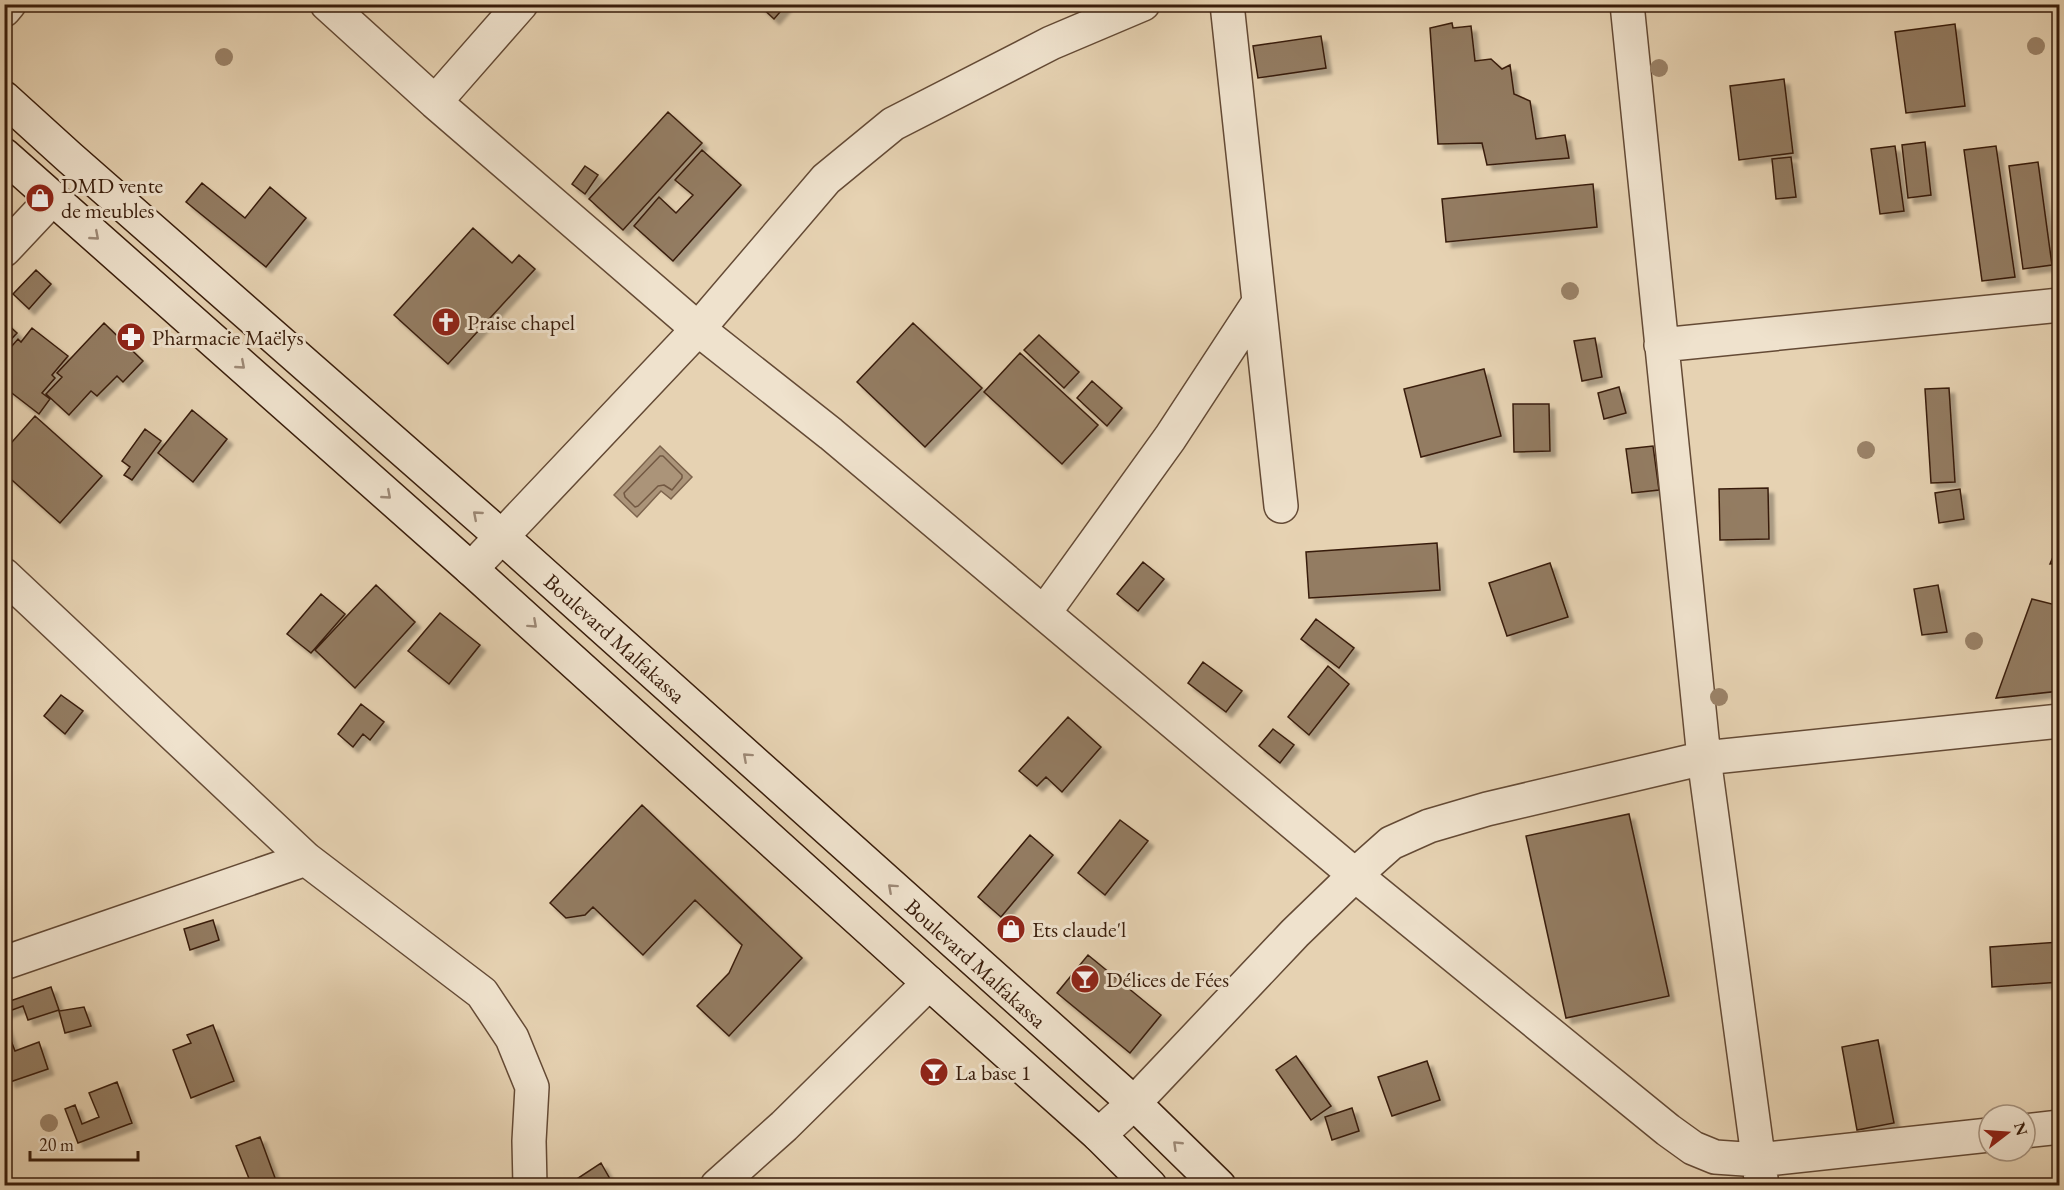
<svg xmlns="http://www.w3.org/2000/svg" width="2064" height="1190" font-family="'EB Garamond',serif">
	<defs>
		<filter id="shadow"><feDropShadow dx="5.5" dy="5.5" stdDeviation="1.5" flood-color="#0004"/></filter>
	</defs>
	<rect width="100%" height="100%" fill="#e6d2b2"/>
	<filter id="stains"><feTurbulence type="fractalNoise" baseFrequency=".00333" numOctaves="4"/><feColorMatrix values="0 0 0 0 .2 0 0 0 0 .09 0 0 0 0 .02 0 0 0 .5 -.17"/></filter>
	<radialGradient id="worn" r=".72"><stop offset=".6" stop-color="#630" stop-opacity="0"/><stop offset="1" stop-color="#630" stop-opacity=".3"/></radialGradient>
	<path fill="#ab9479" stroke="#7d644d" stroke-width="1.5" d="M 660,446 L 692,477 L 671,499 L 661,491 L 637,517 L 614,495 Z"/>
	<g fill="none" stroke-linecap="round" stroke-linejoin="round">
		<path stroke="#725842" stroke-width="1.5" d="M 660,456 L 663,456 L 682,475 L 682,478 L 672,490 L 664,485 L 658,486 L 638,506 L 635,507 L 625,497 L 624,493 Z"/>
	</g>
	<path fill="#937b62" stroke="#391d0b" stroke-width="1.5" filter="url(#shadow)" d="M 758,4 L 787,4 L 774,19 Z
		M 1452,23 L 1453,28 L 1471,26 L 1475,61 L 1491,59 L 1502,69 L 1510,65 L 1514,94 L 1530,101 L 1536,139 L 1565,135 L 1569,158 L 1487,165 L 1482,143 L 1438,144 L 1430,28 Z
		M 1955,24 L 1965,106 L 1906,113 L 1895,32 Z
		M 1321,36 L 1326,68 L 1258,78 L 1253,46 Z
		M 1784,79 L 1793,153 L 1739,160 L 1730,86 Z
		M 668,112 L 702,143 L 623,230 L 589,199 Z
		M 1925,142 L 1931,195 L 1908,198 L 1902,145 Z
		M 1895,146 L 1904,211 L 1880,214 L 1871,149 Z
		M 1996,146 L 2015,277 L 1982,281 L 1964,150 Z
		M 702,150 L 741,185 L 673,261 L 634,226 L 659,197 L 676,213 L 693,195 L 675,180 Z
		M 1791,157 L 1796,197 L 1776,199 L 1772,159 Z
		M 2038,162 L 2052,265 L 2023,269 L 2009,166 Z
		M 585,166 L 598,175 L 585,194 L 572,184 Z
		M 202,183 L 245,218 L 270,187 L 306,218 L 266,267 L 186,202 Z
		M 1593,184 L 1597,227 L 1446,242 L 1442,199 Z
		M 473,228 L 512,263 L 519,255 L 535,269 L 448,364 L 394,315 Z
		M 36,270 L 51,284 L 29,309 L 13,294 Z
		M 4,321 L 17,333 L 4,347 Z
		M 104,323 L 143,361 L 123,382 L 117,376 L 97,396 L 91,391 L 69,415 L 46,394 L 62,377 L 57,373 Z
		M 913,323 L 982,388 L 925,447 L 857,382 Z
		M 32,328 L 68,356 L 52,375 L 55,378 L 42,393 L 50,399 L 39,414 L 4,387 L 4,355 L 18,339 L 21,342 Z
		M 1039,335 L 1079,372 L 1064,388 L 1024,350 Z
		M 1595,338 L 1602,377 L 1582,381 L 1574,341 Z
		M 1020,353 L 1098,425 L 1062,464 L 984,392 Z
		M 1484,369 L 1501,436 L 1421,457 L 1404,389 Z
		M 1092,381 L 1122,408 L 1107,426 L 1077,398 Z
		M 1619,387 L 1626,413 L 1604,419 L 1598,393 Z
		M 1949,388 L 1955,482 L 1931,483 L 1925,389 Z
		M 1513,404 L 1549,404 L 1550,451 L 1514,452 Z
		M 192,410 L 227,439 L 193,482 L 158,453 Z
		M 35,416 L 102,476 L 60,523 L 4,473 L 4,451 Z
		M 145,429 L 161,441 L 132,480 L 124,475 L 130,467 L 122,461 Z
		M 1653,446 L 1659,490 L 1632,493 L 1626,449 Z
		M 1768,488 L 1769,539 L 1720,540 L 1719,489 Z
		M 1960,489 L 1964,519 L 1939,523 L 1935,493 Z
		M 2060,541 L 2060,563 L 2050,564 Z
		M 1437,543 L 1440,590 L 1309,598 L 1306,552 Z
		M 1143,562 L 1164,579 L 1138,611 L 1117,594 Z
		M 1550,563 L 1568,617 L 1507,636 L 1489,583 Z
		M 376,585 L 415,622 L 355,688 L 315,650 Z
		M 1938,585 L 1947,632 L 1922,635 L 1914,589 Z
		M 321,594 L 345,614 L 311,653 L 287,634 Z
		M 2032,599 L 2060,606 L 2060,691 L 1996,698 Z
		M 440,613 L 480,645 L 449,684 L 408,651 Z
		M 1316,619 L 1354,648 L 1339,668 L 1301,639 Z
		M 1203,662 L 1242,691 L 1226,712 L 1188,683 Z
		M 1328,666 L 1349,684 L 1309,735 L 1288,717 Z
		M 61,695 L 83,711 L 65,734 L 44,716 Z
		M 361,704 L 384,722 L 370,740 L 363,734 L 353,747 L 338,734 Z
		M 1068,717 L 1101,747 L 1062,792 L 1046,777 L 1037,786 L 1019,771 Z
		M 1273,729 L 1294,745 L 1280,763 L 1259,746 Z
		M 642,805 L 802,958 L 729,1036 L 697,1006 L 729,973 L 742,945 L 695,900 L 643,955 L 593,907 L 585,915 L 566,918 L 550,903 Z
		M 1629,814 L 1669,996 L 1566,1018 L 1526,836 Z
		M 1120,820 L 1148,841 L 1105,895 L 1078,873 Z
		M 1030,835 L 1053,855 L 1001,917 L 978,897 Z
		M 213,920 L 219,940 L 190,950 L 184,929 Z
		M 2060,942 L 2060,982 L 1992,987 L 1990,947 Z
		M 1088,955 L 1161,1015 L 1130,1053 L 1057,993 Z
		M 51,987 L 59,1010 L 28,1020 L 23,1006 L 4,1013 L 4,1003 Z
		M 84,1007 L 91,1026 L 65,1033 L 59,1011 Z
		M 4,1022 L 15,1051 L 39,1042 L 48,1069 L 10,1082 L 4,1066 Z
		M 213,1025 L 234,1081 L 191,1098 L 173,1050 L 191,1043 L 187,1035 Z
		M 1878,1040 L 1894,1123 L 1857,1130 L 1842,1047 Z
		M 1296,1056 L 1331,1106 L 1311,1120 L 1276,1070 Z
		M 1427,1061 L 1440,1100 L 1392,1116 L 1378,1077 Z
		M 117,1082 L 132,1123 L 78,1143 L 65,1109 L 75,1105 L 82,1124 L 99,1117 L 89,1093 Z
		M 1352,1108 L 1359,1131 L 1332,1140 L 1325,1117 Z
		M 260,1137 L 278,1186 L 252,1186 L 236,1146 Z
		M 601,1163 L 614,1186 L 566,1186 Z"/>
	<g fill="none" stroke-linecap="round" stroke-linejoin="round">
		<g stroke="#644a35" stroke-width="36">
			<path id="minor" d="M 327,4 L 435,102 L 698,329 L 831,434 L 1355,875 L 1668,1130 L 1693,1148 L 1715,1157 L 1759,1160 L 1989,1135
				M 1227,4 L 1281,506
				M 1627,4 L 1704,758 L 1762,1186
				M 4,10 L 9,4
				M 435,102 L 521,4
				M 4,250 L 52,199
				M 1661,345 L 2060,305
				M 471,569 L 698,329 L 826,179 L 893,124 L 1051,43 L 1143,4
				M 4,575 L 306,859 L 482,993 L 512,1038 L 532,1087 L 529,1141 L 530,1186
				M 1044,613 L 1170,438 L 1259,302
				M 4,963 L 306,859
				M 2025,1131 L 2060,1127
				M 1099,1135 L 1134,1103 L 1295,933 L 1355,875 L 1391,843 L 1429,826 L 1487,809 L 1704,758 L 2060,721
				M 717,1186 L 784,1126 L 929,983"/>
		</g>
		<g stroke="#391d0b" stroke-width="36">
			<path id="secondary" d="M 4,98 L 69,157 L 502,537 L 1134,1103 L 1219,1186
				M 4,155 L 471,569 L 929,983 L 1099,1135 L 1150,1186"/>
		</g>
		<use href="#minor" stroke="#efe2cd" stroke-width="33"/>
		<use href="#secondary" stroke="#efe2cd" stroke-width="33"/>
	</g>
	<g fill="#9b8369">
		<circle cx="2036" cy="46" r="9"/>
		<circle cx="224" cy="57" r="9"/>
		<circle cx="1659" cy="68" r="9"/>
		<circle cx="1570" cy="291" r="9"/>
		<circle cx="1866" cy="450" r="9"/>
		<circle cx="1974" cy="641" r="9"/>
		<circle cx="1719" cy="697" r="9"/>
		<circle cx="49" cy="1123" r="9"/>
	</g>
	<defs><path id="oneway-chevron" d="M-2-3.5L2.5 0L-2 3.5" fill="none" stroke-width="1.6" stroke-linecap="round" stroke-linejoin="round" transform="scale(1.5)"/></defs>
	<g stroke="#9d8976">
		<use href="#oneway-chevron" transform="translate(95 236) rotate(41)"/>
		<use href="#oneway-chevron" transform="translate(241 365) rotate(41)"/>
		<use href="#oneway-chevron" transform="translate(387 495) rotate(41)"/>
		<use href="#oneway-chevron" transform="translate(477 515) rotate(-139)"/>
		<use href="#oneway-chevron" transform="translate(533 624) rotate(42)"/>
		<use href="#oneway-chevron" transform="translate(747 757) rotate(-138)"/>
		<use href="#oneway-chevron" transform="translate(892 888) rotate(-138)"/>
		<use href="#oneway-chevron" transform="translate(1177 1145) rotate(-136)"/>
	</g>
	<defs>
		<g id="shop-disc" transform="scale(1.5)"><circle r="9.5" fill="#8f2418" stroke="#efe2cd"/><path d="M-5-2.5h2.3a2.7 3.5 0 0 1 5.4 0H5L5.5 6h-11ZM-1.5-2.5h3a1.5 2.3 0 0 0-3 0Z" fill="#fff"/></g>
		<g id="church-disc" transform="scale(1.5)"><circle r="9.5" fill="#8f2418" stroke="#efe2cd"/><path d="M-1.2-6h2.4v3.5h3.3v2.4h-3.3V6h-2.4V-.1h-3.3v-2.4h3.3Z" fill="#fff"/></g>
		<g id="pharmacy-disc" transform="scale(1.5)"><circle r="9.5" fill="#8f2418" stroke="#efe2cd"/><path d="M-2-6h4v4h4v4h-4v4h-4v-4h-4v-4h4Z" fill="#fff"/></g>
		<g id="bar-disc" transform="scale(1.5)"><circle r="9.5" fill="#8f2418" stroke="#efe2cd"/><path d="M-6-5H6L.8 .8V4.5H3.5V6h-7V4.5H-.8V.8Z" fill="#fff"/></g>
	</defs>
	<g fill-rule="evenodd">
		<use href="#shop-disc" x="40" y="198"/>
		<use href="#church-disc" x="446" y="322"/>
		<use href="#pharmacy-disc" x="131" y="337"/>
		<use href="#shop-disc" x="1011" y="929"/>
		<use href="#bar-disc" x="1085" y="979"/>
		<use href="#bar-disc" x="934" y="1072"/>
	</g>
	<g text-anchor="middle" stroke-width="6" stroke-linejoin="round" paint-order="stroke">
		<g font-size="22" fill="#391d0b" stroke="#efe2cd" text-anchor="start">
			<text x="61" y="193">DMD vente<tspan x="61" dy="25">de meubles</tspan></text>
			<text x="467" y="330">Praise chapel</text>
			<text x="152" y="345">Pharmacie Maëlys</text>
			<text x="1032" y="937">Ets claude'l</text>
			<text x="1106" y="987">Délices de Fées</text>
			<text x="955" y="1080">La base 1</text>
		</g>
		<g font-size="22" fill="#391d0b" stroke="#efe2cd">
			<text transform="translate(615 638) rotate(42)" y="8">Boulevard Malfakassa</text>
			<text transform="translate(976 963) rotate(42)" y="8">Boulevard Malfakassa</text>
		</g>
	</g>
	<rect width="2064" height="1190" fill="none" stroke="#e6d2b2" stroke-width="24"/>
	<rect x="6" y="6" width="2052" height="1178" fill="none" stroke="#391d0b" stroke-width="3"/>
	<rect x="12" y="12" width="2040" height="1166" fill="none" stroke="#391d0b" stroke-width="1.5"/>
	<g transform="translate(2007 1133) rotate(73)"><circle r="28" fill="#efe2cd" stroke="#a6937f" stroke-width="1.5"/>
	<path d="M0-4.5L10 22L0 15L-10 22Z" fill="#8f2418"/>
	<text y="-9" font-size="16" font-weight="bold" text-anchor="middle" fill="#391d0b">N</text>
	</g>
	<path d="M30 1151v9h108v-9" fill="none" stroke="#391d0b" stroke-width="3"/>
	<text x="39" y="1151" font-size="18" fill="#391d0b" stroke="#efe2cd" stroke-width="4.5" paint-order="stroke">20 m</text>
	<rect width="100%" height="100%" filter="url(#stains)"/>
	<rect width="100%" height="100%" fill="url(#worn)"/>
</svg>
